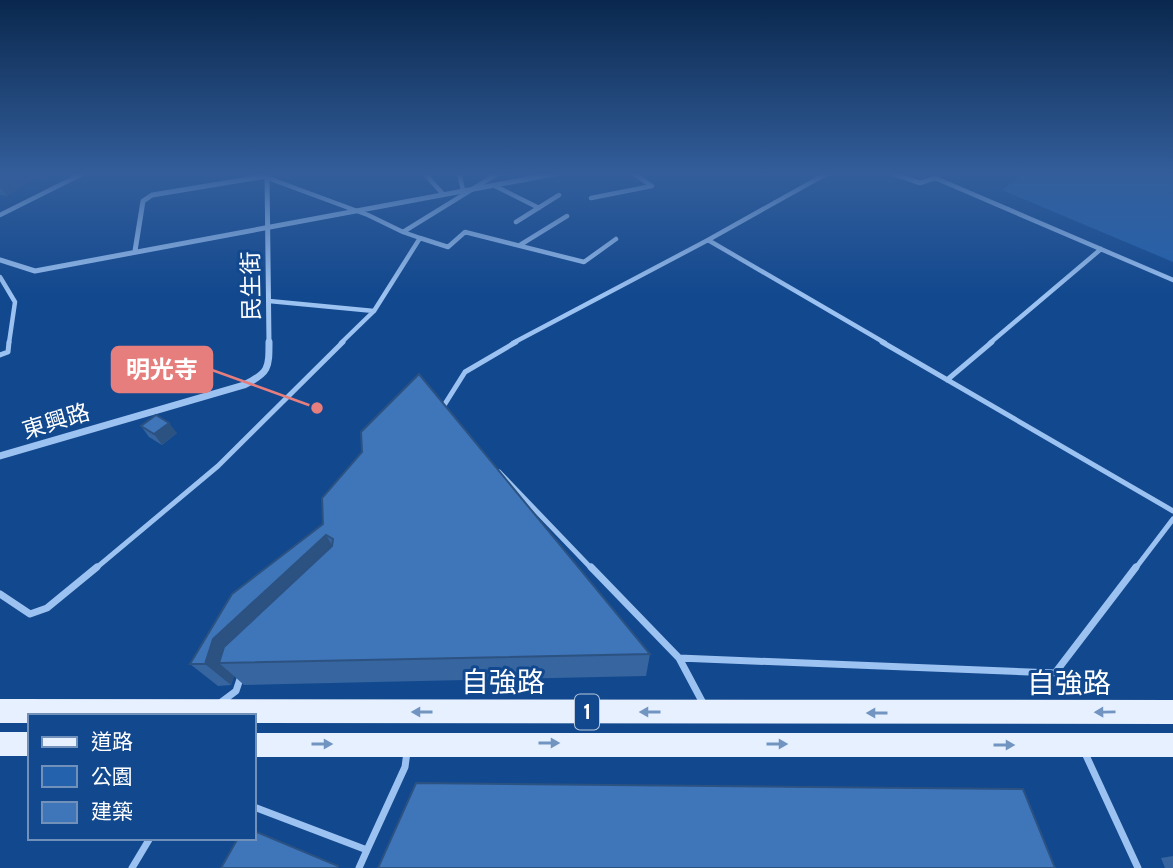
<svg xmlns="http://www.w3.org/2000/svg" width="1173" height="868" font-family="Cabin,'Noto Sans TC',sans-serif">
	<rect width="100%" height="100%" fill="#12488e"/>
	<path fill="#2462ad" d="M 1023,174 L 1173,174 L 1173,262 L 1002,190 Z"/>
	<g fill="none" stroke-linecap="round" stroke-linejoin="round">
		<path stroke="#9cc2f1" stroke-width="4.5" d="M 257,174 L 368,215 L 403,232 L 497,174
			M 425,174 L 442,193
			M 459,174 L 464,194
			M 826,174 L 708,240 L 885,343
			M 894,174 L 920,183 L 935,178 L 1173,280
			M 493,185 L 539,208
			M 591,198 L 652,186 L 634,174
			M 0,215 L 82,174
			M 516,222 L 559,195
			M 420,238 L 448,247 L 465,232 L 584,262 L 616,239
			M 520,245 L 567,216
			M 0,277 L 15,302 L 9,343
			M 269,301 L 374,311
			M 341,343 L 374,311 L 420,238 L 403,232
			M 513,343 L 708,240
			M 990,343 L 1101,249"/>
		<path stroke="#9cc2f1" stroke-width="5" d="M 882,342 L 1173,511
			M 0,355 L 8,352 L 9,342
			M 947,380 L 992,342
			M 443,407 L 465,372 L 516,342
			M 499,472 L 592,569
			M 95,569 L 218,466 L 343,342
			M 1135,569 L 1173,519"/>
		<path stroke="#9cc2f1" stroke-width="7" d="M 591,567 L 679,658 L 704,705
			M 0,594 L 30,614 L 47,608 L 97,567
			M 679,658 L 1055,673 L 1136,567
			M 220,703 L 236,691 L 241,676
			M 1084,751 L 1138,868
			M 254,807 L 367,850 L 405,767 L 407,752
			M 132,868 L 150,838
			M 359,868 L 367,850"/>
		<path stroke="#9cc2f1" stroke-width="5" d="M 267,174 L 269,343
			M 135,251 L 143,201 L 152,195 L 267,176
			M 0,260 L 35,271 L 554,174"/>
		<path stroke="#9cc2f1" stroke-width="7" d="M 0,456 L 244,385 C 269,373 269,368 269,342"/>
		<path fill="#e6f0ff" fill-rule="evenodd" d="M 0,699 L 1173,700 L 1173,724 L 254,723 L 254,716 L 30,716 L 30,723 L 0,723 Z
			M 0,732 L 30,732 L 30,756 L 0,756 Z
			M 254,733 L 1173,733 L 1173,757 L 254,757 Z"/>
	</g>
	<path fill="#36659f" d="M 0,174 L 53,174 L 44,180 L 32,179 L 7,196 L 0,195 Z
		M 141,426 L 177,433 L 162,445 L 149,437 Z
		M 323,524 L 650,654 L 646,676 L 244,685 L 234,676 L 231,685 L 218,686 L 190,664 Z
		M 1173,856 L 1173,868 L 1165,868 L 1161,858 Z"/>
	<path fill="#2c5282" d="M 0,174 L 28,174 L 32,179 L 7,196 L 0,187 Z
		M 40,174 L 53,174 L 44,180 Z
		M 169,423 L 177,433 L 162,445 L 154,434 Z
		M 326,535 L 342,562 L 219,663 L 234,676 L 231,685 L 205,664 L 213,639 Z"/>
	<path fill="#3f75b9" stroke="#2c5282" stroke-width="2" d="M 419,374 L 650,654 L 219,663 L 224,647 L 332,546 L 333,539 L 326,535 L 213,639 L 205,664 L 190,664 L 232,594 L 323,524 L 322,498 L 362,452 L 361,432 Z
		M 156,415 L 169,423 L 154,434 L 141,426 Z
		M 416,783 L 1023,789 L 1055,868 L 378,868 Z
		M 254,831 L 338,866 L 337,868 L 221,868 L 238,838 L 254,838 Z"/>
	<defs><path id="oneway-solid" d="M-6-.8H1V-3.2L6.5 0L1 3.2V.8H-6Z" transform="scale(1.75)"/></defs>
	<g fill="#7194c1">
		<use href="#oneway-solid" transform="translate(422 712) rotate(-180)"/>
		<use href="#oneway-solid" transform="translate(650 712) rotate(-180)"/>
		<use href="#oneway-solid" transform="translate(1105 712) rotate(179)"/>
		<use href="#oneway-solid" transform="translate(877 713) rotate(-180)"/>
		<use href="#oneway-solid" transform="translate(549 743)"/>
		<use href="#oneway-solid" transform="translate(322 744)"/>
		<use href="#oneway-solid" transform="translate(777 744)"/>
		<use href="#oneway-solid" transform="translate(1004 745)"/>
	</g>
	<linearGradient id="sky" x2="0" y2="1"><stop stop-color="#0a284e"/><stop offset="0.59" stop-color="#335e9b"/><stop offset="1" stop-color="#335e9b" stop-opacity="0"/></linearGradient>
	<rect width="1173" height="295" fill="url(#sky)"/>
	<g text-anchor="middle" stroke-width="6" stroke-linejoin="round" paint-order="stroke">
		<rect fill="#12488e" stroke="#b8c8dd" stroke-width="2" x="575" y="694.5" width="24" height="35" rx="5"/>
		<g font-size="21" font-weight="bold" fill="#fff">
			<text x="587" y="719">1</text>
		</g>
		<g font-size="23" fill="#fff" stroke="#12488e">
			<text transform="translate(251 286) rotate(-91)" y="8">民生街</text>
			<text transform="translate(56 421) rotate(-17)" y="8">東興路</text>
		</g>
		<g font-size="28" fill="#fff" stroke="#12488e">
			<text x="503" y="692">自強路</text>
			<text x="1069" y="693">自強路</text>
		</g>
	</g>
	<path fill="none" stroke="#e67e7e" stroke-width="2.5" d="M317 408L212 370"/>
	<circle fill="#e67e7e" stroke="#12488e" stroke-width="2.5" cx="317" cy="408" r="7"/>
	<rect fill="#e67e7e" stroke="#e67e7e" stroke-width="2.5" x="112" y="347" width="100" height="45" rx="7"/>
	<g font-size="24" text-anchor="middle" font-weight="bold" fill="#fff">
		<text x="162" y="378">明光寺</text>
	</g>
	<rect x="28" y="714" width="228" height="126" fill="#12488e" stroke="#7191bb" stroke-width="2"/>
	<rect x="42" y="737" width="35" height="10" fill="#e6f0ff" stroke="#7191bb" stroke-width="2"/>
	<text x="91" y="749" font-size="21" fill="#ffffff">道路</text>
	<rect x="42" y="766" width="35" height="21" fill="#2462ad" stroke="#7191bb" stroke-width="2"/>
	<text x="91" y="784" font-size="21" fill="#ffffff">公園</text>
	<rect x="42" y="802" width="35" height="21" fill="#3f75b9" stroke="#7191bb" stroke-width="2"/>
	<text x="91" y="819" font-size="21" fill="#ffffff">建築</text>
</svg>
